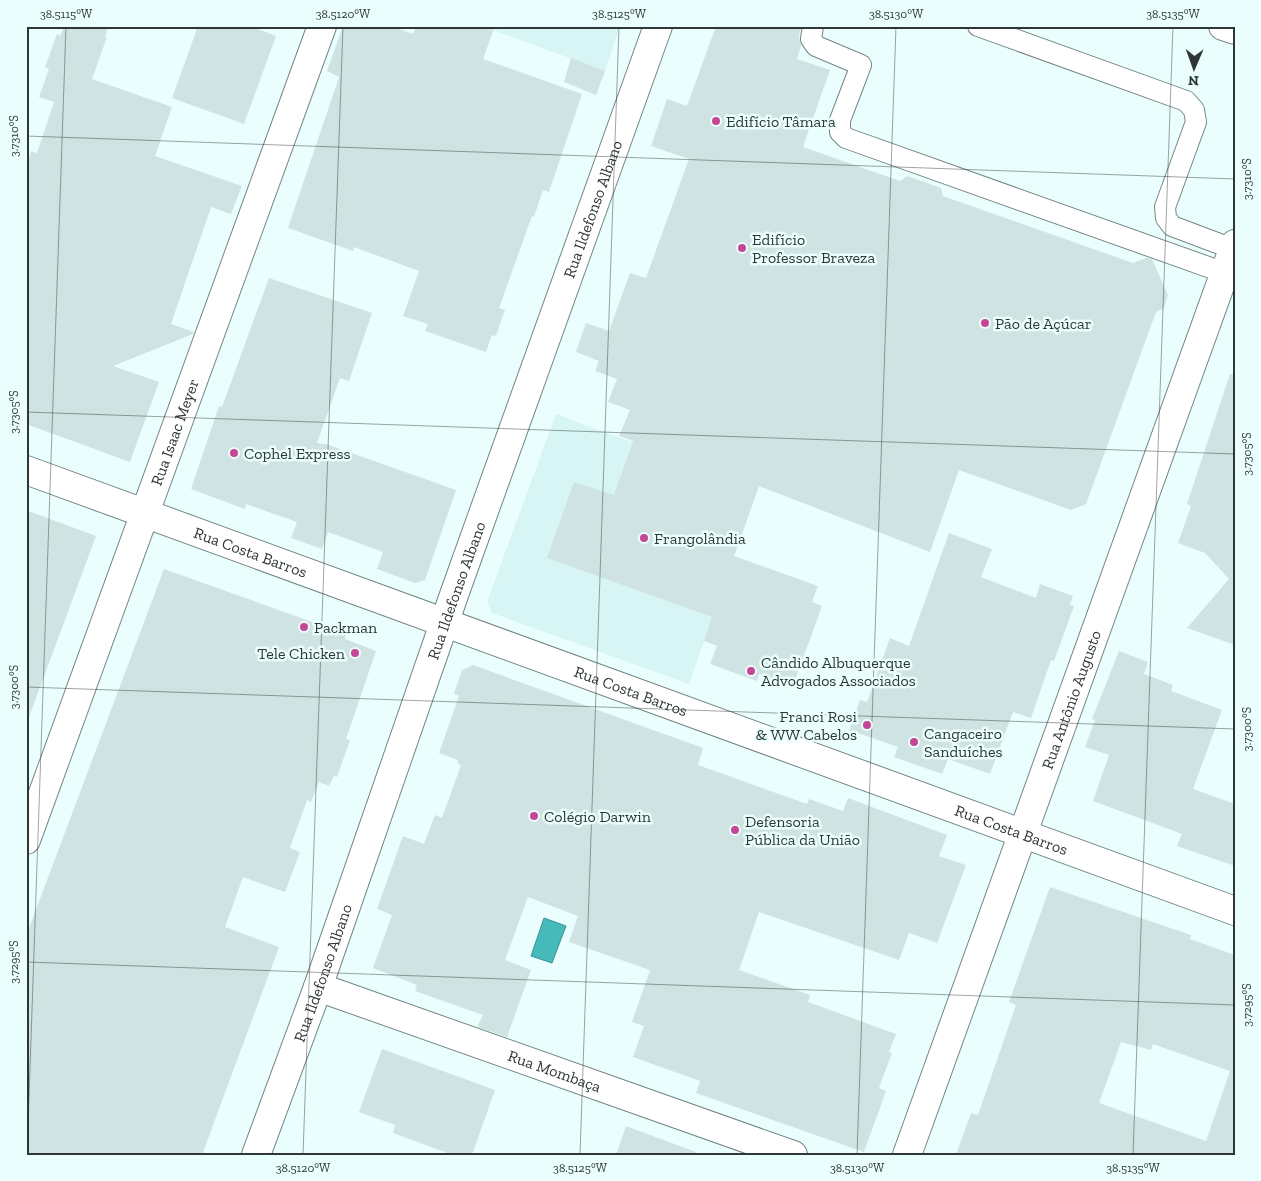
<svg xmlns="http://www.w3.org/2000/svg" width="1261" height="1181" font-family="'Zilla Slab',serif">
	<rect width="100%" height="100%" fill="#eafefe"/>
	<path fill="#d7f5f4" d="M 482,26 L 620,26 L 605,71 Z
		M 556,414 L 758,489 L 689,684 L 492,613 L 487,602 Z"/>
	<path fill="#46baba" stroke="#3f9292" d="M 544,918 L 566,926 L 552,963 L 531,956 Z"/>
	<path fill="#d0e3e3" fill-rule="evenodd" d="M 64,26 L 108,26 L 105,37 L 107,37 L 92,79 L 172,107 L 155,156 L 242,186 L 231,214 L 211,207 L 171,324 L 194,332 L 193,334 L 113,366 L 159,382 L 130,462 L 26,424 L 26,167 L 31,151 L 37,153 L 54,102 L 39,97 L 49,69 L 45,67 L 57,34 L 60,36 Z
		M 198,26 L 250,26 L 276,36 L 244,124 L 172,98 Z
		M 343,26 L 391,26 L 413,34 L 416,26 L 495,26 L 483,59 L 582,94 L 549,192 L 543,190 L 534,217 L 532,216 L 499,308 L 505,310 L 496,336 L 492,335 L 486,352 L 425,331 L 428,324 L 403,316 L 419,271 L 354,247 L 353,251 L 288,228 L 339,77 L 327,71 Z
		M 716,26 L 801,26 L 799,37 L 801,46 L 797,59 L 830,70 L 803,147 L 900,181 L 907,176 L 941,188 L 943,196 L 1133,263 L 1146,258 L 1152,259 L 1168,295 L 1164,308 L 1156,312 L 1086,504 L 1071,510 L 959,470 L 930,552 L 759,486 L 734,556 L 818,586 L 812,602 L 822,606 L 793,686 L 759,674 L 757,681 L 710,664 L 717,646 L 704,641 L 712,617 L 547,558 L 574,482 L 614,495 L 633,441 L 619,436 L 630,410 L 608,402 L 617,379 L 595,371 L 599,361 L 576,352 L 586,323 L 609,331 L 630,273 L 646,278 L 689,159 L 651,146 L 667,99 L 687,106 Z
		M 571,58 L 605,71 L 596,95 L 564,82 Z
		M 269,278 L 372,313 L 349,381 L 340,378 L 317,443 L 326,444 L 456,490 L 425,580 L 415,583 L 377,569 L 383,552 L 328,532 L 322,549 L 291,538 L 297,522 L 246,504 L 245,509 L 191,489 L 219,406 L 222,407 Z
		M 1230,374 L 1235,375 L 1235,645 L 1187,628 L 1229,579 L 1205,553 L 1178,543 L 1191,506 L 1187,504 Z
		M 26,510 L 96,536 L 29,717 L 26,717 Z
		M 949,533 L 992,549 L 981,577 L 1036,598 L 1040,584 L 1073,596 L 1070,605 L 1074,606 L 1054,661 L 1051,660 L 1031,718 L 1013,712 L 990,774 L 948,759 L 942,774 L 894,757 L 898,747 L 849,730 L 860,700 L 867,702 L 890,638 L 909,646 Z
		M 164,569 L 346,634 L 345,639 L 376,651 L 346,739 L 350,740 L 337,777 L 334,776 L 329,786 L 319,782 L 311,802 L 307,800 L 290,848 L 300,852 L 285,892 L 243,877 L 225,927 L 279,947 L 202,1155 L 26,1155 L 26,936 Z
		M 1119,651 L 1148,662 L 1144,674 L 1173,685 L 1171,691 L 1222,710 L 1193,789 L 1235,804 L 1235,866 L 1177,846 L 1182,834 L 1093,801 L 1109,755 L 1085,747 L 1095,720 L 1092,719 Z
		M 473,665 L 703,748 L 698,765 L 807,804 L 809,799 L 843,811 L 848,798 L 947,835 L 939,856 L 966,865 L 937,943 L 909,933 L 899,960 L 759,912 L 739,970 L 810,995 L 808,1002 L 896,1034 L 889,1052 L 892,1053 L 879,1088 L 886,1091 L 864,1152 L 696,1093 L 700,1081 L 633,1057 L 644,1026 L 632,1022 L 650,970 L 569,942 L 578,916 L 528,897 L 505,960 L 531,970 L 507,1037 L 477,1027 L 483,1015 L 415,991 L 417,985 L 373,968 L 392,915 L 377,909 L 403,836 L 424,844 L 435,815 L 442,818 L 461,765 L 457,763 L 458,760 L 439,753 L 459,696 L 454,694 L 462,670 Z
		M 1050,887 L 1191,935 L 1190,939 L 1235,955 L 1235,1155 L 956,1155 L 971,1113 L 978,1115 L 1016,1005 L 1009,1002 ZM 1121,1042 L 1151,1050 L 1153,1044 L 1230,1071 L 1206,1141 L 1099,1103 Z
		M 382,1049 L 495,1090 L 472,1155 L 453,1155 L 393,1133 L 395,1125 L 359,1112 Z
		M 626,1126 L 696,1152 L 696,1155 L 616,1155 Z"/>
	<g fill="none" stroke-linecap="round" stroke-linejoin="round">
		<g stroke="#748685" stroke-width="22">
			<path id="service" d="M 813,26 L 811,39 L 816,46 L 861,65 L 840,120 L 840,132 L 846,138 L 1225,273
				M 978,26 L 1186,101 L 1194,110 L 1196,122 L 1165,207 L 1166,218 L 1172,226 L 1233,249"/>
		</g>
		<g stroke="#748685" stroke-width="30">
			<g id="minor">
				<path id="s1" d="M 26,840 L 322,26"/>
				<path id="s2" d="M 318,987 L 793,1155"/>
			</g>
		</g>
		<g stroke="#748685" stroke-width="30">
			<g id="tertiary">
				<path id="s3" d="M 26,470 L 1235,911"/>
				<path id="s4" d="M 256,1155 L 318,987 L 455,592 L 658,26"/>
				<path id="s5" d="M 907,1155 L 1235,244"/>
			</g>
		</g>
		<g stroke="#748685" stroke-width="30">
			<path id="primary" d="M 1223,26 L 1235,30"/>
		</g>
		<use href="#service" stroke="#fff" stroke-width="20"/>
		<use href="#minor" stroke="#fff" stroke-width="28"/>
		<use href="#tertiary" stroke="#fff" stroke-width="28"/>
		<use href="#primary" stroke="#fff" stroke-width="28"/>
	</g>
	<path fill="none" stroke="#2f3636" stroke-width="1" stroke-opacity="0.45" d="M 26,136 L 1235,179M 26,412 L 1235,454M 26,687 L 1235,729M 26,962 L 1235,1005M 27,1155 L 66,26M 303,1155 L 343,26M 580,1155 L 619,26M 857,1155 L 896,26M 1133,1155 L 1173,26"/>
	<g fill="#c44694" stroke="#eafefe" stroke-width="2">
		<circle cx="716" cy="121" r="5"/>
		<circle cx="742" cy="248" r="5"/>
		<circle cx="985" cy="323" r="5"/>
		<circle cx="234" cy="453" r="5"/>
		<circle cx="644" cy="538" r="5"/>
		<circle cx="304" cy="627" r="5"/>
		<circle cx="355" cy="653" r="5"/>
		<circle cx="751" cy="671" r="5"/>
		<circle cx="867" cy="725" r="5"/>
		<circle cx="914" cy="742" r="5"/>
		<circle cx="534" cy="816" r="5"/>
		<circle cx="735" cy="830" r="5"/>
	</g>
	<g text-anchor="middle" stroke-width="5" stroke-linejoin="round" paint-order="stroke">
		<g font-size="16" fill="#2f3636" stroke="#eafefe" text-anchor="start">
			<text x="726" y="127">Edifício Tâmara</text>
			<text x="752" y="245">Edifício<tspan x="752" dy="18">Professor Braveza</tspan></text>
			<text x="995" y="329">Pão de Açúcar</text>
			<text x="244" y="459">Cophel Express</text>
			<text x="654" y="544">Frangolândia</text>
			<text x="314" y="633">Packman</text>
			<text x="345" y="659" text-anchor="end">Tele Chicken</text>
			<text x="761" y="668">Cândido Albuquerque<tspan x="761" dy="18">Advogados Associados</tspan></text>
			<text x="857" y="722" text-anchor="end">Franci Rosi<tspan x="857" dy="18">&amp; WW Cabelos</tspan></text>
			<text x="924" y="739">Cangaceiro<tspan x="924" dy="18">Sanduíches</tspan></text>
			<text x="544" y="822">Colégio Darwin</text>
			<text x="745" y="827">Defensoria<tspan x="745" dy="18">Pública da União</tspan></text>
		</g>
		<g font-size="16" fill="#2f3636" stroke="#eafefe">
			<text dy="6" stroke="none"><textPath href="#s4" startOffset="1004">Rua Ildefonso Albano</textPath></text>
			<text dy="6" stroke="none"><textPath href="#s1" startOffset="434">Rua Isaac Meyer</textPath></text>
			<text dy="6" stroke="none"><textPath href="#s3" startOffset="239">Rua Costa Barros</textPath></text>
			<text dy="6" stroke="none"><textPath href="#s4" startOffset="599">Rua Ildefonso Albano</textPath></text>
			<text dy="6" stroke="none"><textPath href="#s3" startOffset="644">Rua Costa Barros</textPath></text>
			<text dy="6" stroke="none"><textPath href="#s5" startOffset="484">Rua Antônio Augusto</textPath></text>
			<text dy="6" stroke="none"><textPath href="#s3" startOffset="1049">Rua Costa Barros</textPath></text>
			<text dy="6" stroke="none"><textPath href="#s4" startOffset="194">Rua Ildefonso Albano</textPath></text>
			<text dy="6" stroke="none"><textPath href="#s2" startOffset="251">Rua Mombaça</textPath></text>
		</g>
	</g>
	<rect width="1261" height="1181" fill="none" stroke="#eafefe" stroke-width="55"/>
	<g transform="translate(1194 68) rotate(182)" stroke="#eafefe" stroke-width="4" paint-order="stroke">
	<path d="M0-4L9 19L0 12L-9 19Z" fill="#2f3636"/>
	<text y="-8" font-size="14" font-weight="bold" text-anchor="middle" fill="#2f3636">N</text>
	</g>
	<rect x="28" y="28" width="1206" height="1126" fill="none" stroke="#2f3636" stroke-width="2"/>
	<g font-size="12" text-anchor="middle" fill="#2f3636">
		<text x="66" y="18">38.5115°W</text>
		<text x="343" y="18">38.5120°W</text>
		<text x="619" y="18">38.5125°W</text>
		<text x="896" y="18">38.5130°W</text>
		<text x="1173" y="18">38.5135°W</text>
		<text transform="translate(14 136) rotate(-90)" y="4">3.7310°S</text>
		<text transform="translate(1247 179) rotate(-90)" y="4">3.7310°S</text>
		<text transform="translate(14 412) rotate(-90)" y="4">3.7305°S</text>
		<text transform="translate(1247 454) rotate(-90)" y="4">3.7305°S</text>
		<text transform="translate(14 687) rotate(-90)" y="4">3.7300°S</text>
		<text transform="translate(1247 729) rotate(-90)" y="4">3.7300°S</text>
		<text transform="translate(14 962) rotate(-90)" y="4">3.7295°S</text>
		<text transform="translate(1247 1005) rotate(-90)" y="4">3.7295°S</text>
		<text x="303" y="1172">38.5120°W</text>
		<text x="580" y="1172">38.5125°W</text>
		<text x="857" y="1172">38.5130°W</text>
		<text x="1133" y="1172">38.5135°W</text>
	</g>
</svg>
